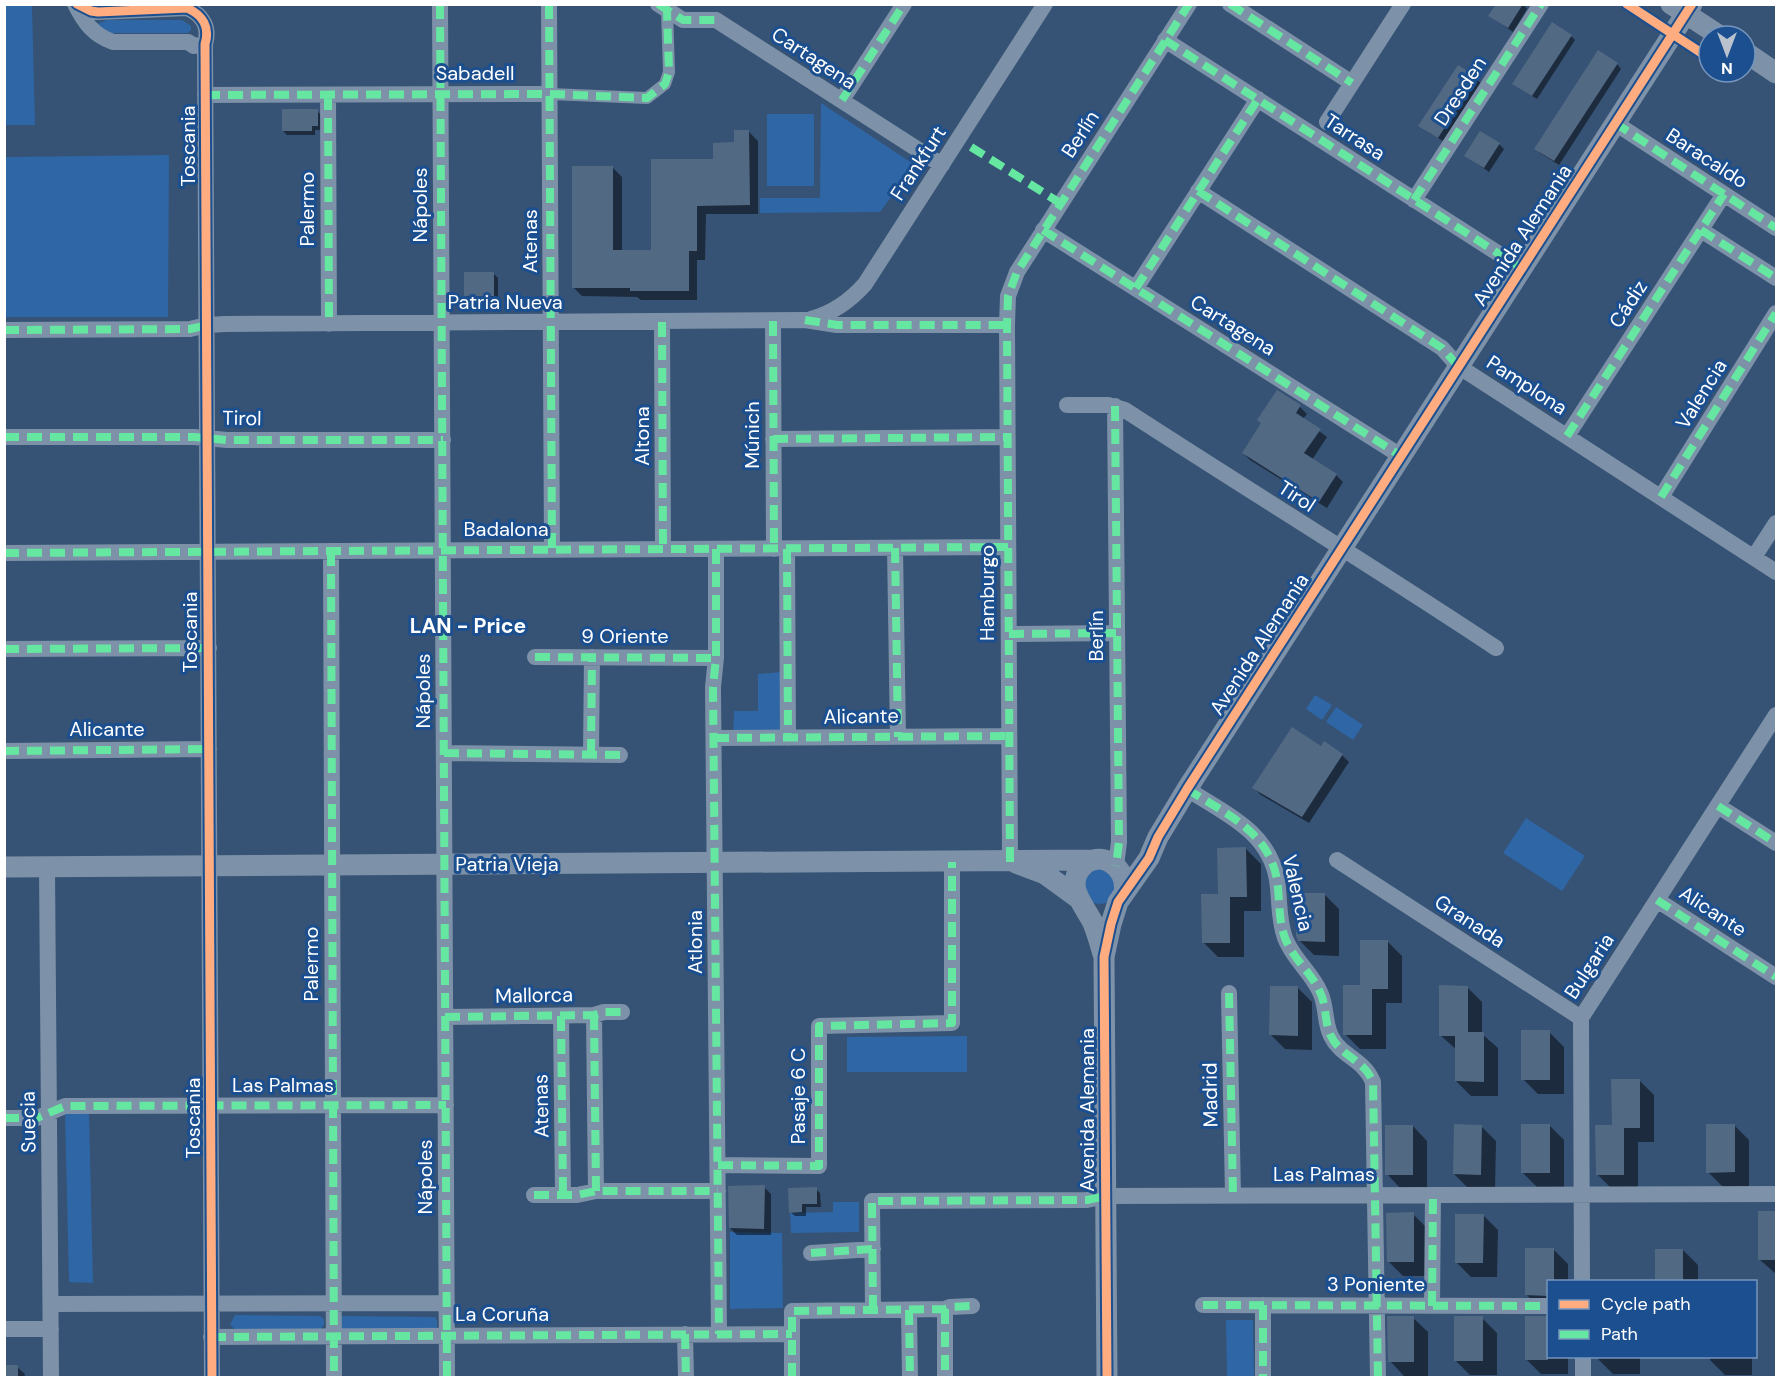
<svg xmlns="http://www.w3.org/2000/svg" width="1781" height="1382" font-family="'DM Sans',sans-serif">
	<rect width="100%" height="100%" fill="#365274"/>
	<path fill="#2f66a5" d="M 5,4 L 32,5 L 35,125 L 5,125 Z
		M 107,20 L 182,20 L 191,26 L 191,30 L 188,33 L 102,33 L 97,24 Z
		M 821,103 L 915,165 L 880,212 L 760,213 L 760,198 L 820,198 Z
		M 767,114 L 814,114 L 814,186 L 767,186 Z
		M 169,155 L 168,317 L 5,317 L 5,157 Z
		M 780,672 L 781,731 L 733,736 L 734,711 L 758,711 L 758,674 Z
		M 1315,695 L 1332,705 L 1322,720 L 1306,709 Z
		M 1336,707 L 1363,725 L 1353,740 L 1326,722 Z
		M 1526,818 L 1585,856 L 1562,891 L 1503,853 Z
		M 1096,866 L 1118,878 L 1110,902 L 1102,904 L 1093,903 L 1080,886 Z
		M 967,1036 L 967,1072 L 847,1072 L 847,1037 Z
		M 65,1112 L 89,1112 L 93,1283 L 69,1282 Z
		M 833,1202 L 859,1202 L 859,1232 L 791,1233 L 790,1213 L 833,1212 Z
		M 730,1232 L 782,1233 L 783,1308 L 730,1309 Z
		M 235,1315 L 320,1316 L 324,1319 L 324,1325 L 320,1330 L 235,1330 L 230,1324 Z
		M 343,1316 L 435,1317 L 437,1320 L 437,1328 L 343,1330 L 340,1328 L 340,1318 Z
		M 1226,1320 L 1253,1320 L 1254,1377 L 1227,1377 Z"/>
	<path fill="#0007" d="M 1497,4 L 1523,4 L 1527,9 L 1513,32 L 1490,16 Z
		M 1571,36 L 1575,40 L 1537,99 L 1519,88 Z
		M 1617,64 L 1621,69 L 1559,165 L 1540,153 L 1536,149 Z
		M 1458,67 L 1481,83 L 1443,141 L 1425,130 Z
		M 317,111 L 321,115 L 322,130 L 315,130 L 315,135 L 287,135 L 283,131 Z
		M 749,132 L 758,141 L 758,214 L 706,214 L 705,260 L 697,260 L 697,300 L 641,300 L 637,297 L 582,296 L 573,287 L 613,168 L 622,177 L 622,252 L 652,252 L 715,160 Z
		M 1499,144 L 1504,149 L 1489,172 L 1466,156 Z
		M 494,274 L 498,278 L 498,299 L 470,299 L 466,295 Z
		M 1300,407 L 1307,414 L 1303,419 L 1327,437 L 1312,460 L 1336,475 L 1343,482 L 1327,508 L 1250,460 L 1243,453 L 1263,423 Z
		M 1322,749 L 1342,755 L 1349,762 L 1309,823 L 1261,795 L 1254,788 Z
		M 1246,849 L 1261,864 L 1261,911 L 1244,911 L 1244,957 L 1218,957 L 1203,942 L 1219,895 Z
		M 1324,894 L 1339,909 L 1339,956 L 1314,955 L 1299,940 Z
		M 1387,941 L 1402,956 L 1402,1003 L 1386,1003 L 1386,1049 L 1360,1049 L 1345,1034 L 1361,987 Z
		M 1467,987 L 1482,1002 L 1482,1034 L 1498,1048 L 1498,1096 L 1471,1096 L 1456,1081 L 1457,1050 L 1440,1035 Z
		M 1298,988 L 1312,1002 L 1312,1050 L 1285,1049 L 1271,1035 Z
		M 1549,1032 L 1564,1047 L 1564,1094 L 1538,1094 L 1523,1079 Z
		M 1639,1080 L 1654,1095 L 1654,1142 L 1638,1142 L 1638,1189 L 1612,1189 L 1597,1174 L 1613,1126 Z
		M 1734,1125 L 1749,1140 L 1749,1187 L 1723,1187 L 1708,1172 Z
		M 1413,1126 L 1427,1141 L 1427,1189 L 1401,1189 L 1387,1174 Z
		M 1481,1126 L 1496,1141 L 1495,1189 L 1469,1189 L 1454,1174 Z
		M 1550,1126 L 1564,1140 L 1564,1188 L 1538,1188 L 1523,1173 Z
		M 764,1187 L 771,1194 L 771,1235 L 737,1235 L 730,1228 Z
		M 816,1189 L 820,1193 L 821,1207 L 806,1207 L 806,1216 L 795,1216 L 790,1212 Z
		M 1759,1212 L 1776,1212 L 1776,1306 L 1776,1274 L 1759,1259 Z
		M 1413,1214 L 1428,1229 L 1428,1276 L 1403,1276 L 1388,1261 Z
		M 1483,1215 L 1498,1230 L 1497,1277 L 1471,1277 L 1456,1262 Z
		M 1553,1249 L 1568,1264 L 1568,1282 L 1548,1282 L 1548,1310 L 1541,1310 L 1527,1295 Z
		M 1656,1250 L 1683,1250 L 1698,1265 L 1698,1282 L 1656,1282 Z
		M 1548,1317 L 1548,1356 L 1568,1356 L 1568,1374 L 1541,1374 L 1526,1359 L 1526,1318 Z
		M 1413,1318 L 1428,1332 L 1428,1376 L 1404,1376 L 1390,1361 Z
		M 1482,1318 L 1497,1333 L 1497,1375 L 1470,1375 L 1455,1360 Z
		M 1598,1356 L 1640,1356 L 1640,1374 L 1613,1374 L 1598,1359 Z
		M 1710,1356 L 1752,1356 L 1752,1375 L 1725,1375 L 1710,1360 Z
		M 4,1367 L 17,1367 L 25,1374 L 24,1378 L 4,1378 Z
		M 1656,1376 L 1682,1376 L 1684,1378 L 1656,1378 Z
		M 1436,1377 L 1463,1377 L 1464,1378 L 1436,1378 Z"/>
	<path fill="#526984" d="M 1496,4 L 1523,4 L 1508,28 L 1488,16 Z
		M 1552,22 L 1572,35 L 1532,96 L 1512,84 Z
		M 1598,50 L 1618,63 L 1554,161 L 1534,149 Z
		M 1458,65 L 1477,77 L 1438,138 L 1418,126 Z
		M 282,109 L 318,109 L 318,126 L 312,126 L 312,131 L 282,131 Z
		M 734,130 L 749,130 L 750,205 L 697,206 L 697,251 L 689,251 L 689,291 L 630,291 L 630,288 L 572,288 L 572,166 L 613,166 L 613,250 L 651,250 L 651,159 L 713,159 L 713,143 L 734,142 Z
		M 1480,131 L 1500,143 L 1484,168 L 1464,156 Z
		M 464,272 L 494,272 L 494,296 L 464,296 Z
		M 1277,390 L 1301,405 L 1296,413 L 1321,429 L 1304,453 L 1337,474 L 1319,502 L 1242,453 L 1261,423 L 1257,420 Z
		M 1292,727 L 1321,746 L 1324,741 L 1343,754 L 1302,817 L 1252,788 Z
		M 1246,847 L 1247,897 L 1230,897 L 1230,943 L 1202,943 L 1201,894 L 1218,894 L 1217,848 Z
		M 1296,893 L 1325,893 L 1325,942 L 1298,941 L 1296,936 Z
		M 1360,940 L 1388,940 L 1388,989 L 1372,989 L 1372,1035 L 1343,1035 L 1343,985 L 1360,985 Z
		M 1439,985 L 1468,986 L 1468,1032 L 1484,1032 L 1484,1082 L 1455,1081 L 1455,1036 L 1439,1036 Z
		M 1270,986 L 1298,986 L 1298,1036 L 1269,1035 Z
		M 1521,1030 L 1550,1030 L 1550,1080 L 1521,1080 Z
		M 1611,1079 L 1640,1079 L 1640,1128 L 1624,1128 L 1624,1175 L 1596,1175 L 1595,1125 L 1612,1125 Z
		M 1454,1124 L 1482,1125 L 1481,1175 L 1453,1174 Z
		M 1521,1124 L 1550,1124 L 1550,1173 L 1521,1173 Z
		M 1706,1124 L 1735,1124 L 1735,1172 L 1706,1173 Z
		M 1385,1125 L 1413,1125 L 1413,1175 L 1385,1175 Z
		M 765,1185 L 764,1229 L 729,1228 L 728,1186 Z
		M 817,1187 L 817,1204 L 802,1204 L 802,1212 L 789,1213 L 788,1188 Z
		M 1758,1211 L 1776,1211 L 1776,1260 L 1758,1260 Z
		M 1414,1212 L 1414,1262 L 1387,1262 L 1386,1213 Z
		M 1455,1214 L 1484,1214 L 1483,1263 L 1455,1263 Z
		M 1525,1248 L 1554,1248 L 1554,1281 L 1548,1281 L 1548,1296 L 1525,1295 Z
		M 1655,1249 L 1683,1249 L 1683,1281 L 1655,1281 Z
		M 1387,1316 L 1414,1316 L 1414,1362 L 1388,1362 Z
		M 1454,1316 L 1483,1316 L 1483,1361 L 1454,1361 Z
		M 1525,1316 L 1548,1316 L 1548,1360 L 1525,1360 Z
		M 4,1365 L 18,1365 L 18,1377 L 4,1377 Z"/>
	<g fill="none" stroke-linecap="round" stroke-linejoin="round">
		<path stroke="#7d92a8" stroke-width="12" d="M 550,94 L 647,98 L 665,84 L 669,72 L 667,10"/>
		<path stroke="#7d92a8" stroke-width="16" d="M 75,4 C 84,22 93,35 113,42 L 188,42 L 194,46 L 205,44
			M 77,4 L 91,11 L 98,12 L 187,8 C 203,15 210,28 205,44 L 212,1378
			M 440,4 L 447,1378
			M 549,4 L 552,550
			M 658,4 L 683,20 L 716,20 L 942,165
			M 1230,4 L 1352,83
			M 1165,40 L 1521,268
			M 205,95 L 550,94
			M 328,95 L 329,324
			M 842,100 L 904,4
			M 1327,122 L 1403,4
			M 1615,123 L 1776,228
			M 1198,191 L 1442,348 L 1458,366 L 1776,572
			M 1414,200 L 1541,4
			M 1043,230 L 1401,456
			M 1701,230 L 1776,278
			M 1136,288 L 1258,99
			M 811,319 C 833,313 850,301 865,284 L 1045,4
			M 773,321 L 774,549
			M 662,322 L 663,549
			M 4,330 L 190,329 L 207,325 L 226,324 L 805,320 L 837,325 L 1007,325
			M 1067,405 L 1108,405 L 1125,410 C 1248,490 1374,567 1496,648
			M 1115,406 L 1119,842 L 1116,866
			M 1567,436 L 1724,194
			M 4,437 L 194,437 L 227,440 L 443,440
			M 773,439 L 1007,437
			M 1661,497 L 1776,313
			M 895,548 L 898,737
			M 716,549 L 716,658 L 713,687 L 719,1334
			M 787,549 L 788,738
			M 331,551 L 334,1378
			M 4,553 L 1008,547
			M 1754,557 L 1776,523
			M 1009,634 L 1117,633
			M 4,649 L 209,648
			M 535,657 L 716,658
			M 714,738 L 1009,736
			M 4,751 L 209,749
			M 444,753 L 620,755
			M 591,754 L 592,657
			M 1187,789 C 1224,813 1269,831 1277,880 C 1280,899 1278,919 1285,938 C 1293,959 1311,972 1320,992 C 1327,1006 1324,1022 1331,1036 C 1341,1057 1364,1059 1373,1082 L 1378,1378
			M 1718,806 L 1776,843
			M 1337,860 L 1581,1018
			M 1010,862 L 1007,325 L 1008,296 L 1017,272 L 1189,4
			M 47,867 L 51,1378
			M 1657,900 L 1776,977
			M 1229,993 L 1233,1195
			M 594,1015 L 596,1191
			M 561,1016 L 563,1195
			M 445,1017 L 594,1015 L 604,1012 L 622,1012
			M 4,1118 L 37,1118 L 65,1106 L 446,1105
			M 718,1165 L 819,1166 L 819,1026 L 952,1023 L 952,862
			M 534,1195 L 577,1195 L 596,1191 L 718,1191
			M 811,1253 L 873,1249
			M 1582,1282 L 1581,1018 L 1776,715
			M 51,1304 L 447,1303
			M 1203,1305 L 1548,1306
			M 1263,1305 L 1263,1378
			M 1432,1306 L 1433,1195
			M 945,1309 L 945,1378
			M 873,1310 L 872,1201 L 1087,1200 L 1106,1196 L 1776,1194
			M 909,1310 L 910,1378
			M 4,1329 L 51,1329
			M 685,1334 L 686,1378
			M 211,1337 L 792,1334
			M 1583,1356 L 1583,1378
			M 792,1378 L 792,1311 L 945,1309 L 950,1307 L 972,1306"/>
		<path stroke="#7d92a8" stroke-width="21" d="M 1671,4 L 1720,36
			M 1745,52 L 1776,73
			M 1016,863 L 1045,874 L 1078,898
			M 4,867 L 1094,860
			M 1103,954 C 1100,943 1097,933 1093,923 C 1085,906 1065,887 1081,868 C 1099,847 1129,867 1124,893
			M 1107,1378 L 1104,957 L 1111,924 L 1118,902 L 1149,858 L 1158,837 L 1187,789 L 1692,4"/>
		<path stroke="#66e7a1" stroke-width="8" stroke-dasharray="15 8" stroke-linecap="butt" d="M 440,4 L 447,1378
			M 549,4 L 552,550
			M 658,4 L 683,20 L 716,20
			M 1230,4 L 1352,83
			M 1165,40 L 1521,268
			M 205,95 L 550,94 L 647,98 L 665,84 L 669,72 L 667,10
			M 328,95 L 329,324
			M 842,100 L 904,4
			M 1615,123 L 1776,228
			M 971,147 L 1060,203
			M 1198,191 L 1442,348 L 1458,366
			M 1414,200 L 1541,4
			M 1043,230 L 1401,456
			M 1701,230 L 1776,278
			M 1136,288 L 1258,99
			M 805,320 L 837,325 L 1007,325
			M 773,321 L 774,549
			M 662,322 L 663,549
			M 4,330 L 190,329 L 207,325
			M 1115,406 L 1119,842 L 1116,866
			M 1567,436 L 1724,194
			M 4,437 L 194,437 L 227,440 L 443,440
			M 773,439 L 1007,437
			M 1661,497 L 1776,313
			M 895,548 L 898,737
			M 716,549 L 716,658 L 713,687 L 719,1334
			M 787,549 L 788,738
			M 331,551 L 334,1378
			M 4,553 L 1008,547
			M 1009,634 L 1117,633
			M 4,649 L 209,648
			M 535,657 L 716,658
			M 714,738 L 1009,736
			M 4,751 L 209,749
			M 444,753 L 620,755
			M 591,754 L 592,657
			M 1187,789 C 1224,813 1269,831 1277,880 C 1280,899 1278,919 1285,938 C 1293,959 1311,972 1320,992 C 1327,1006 1324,1022 1331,1036 C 1341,1057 1364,1059 1373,1082 L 1378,1378
			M 1718,806 L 1776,843
			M 1010,862 L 1007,325 L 1008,296 L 1017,272 L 1189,4
			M 1657,900 L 1776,977
			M 1229,993 L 1233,1195
			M 594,1015 L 596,1191
			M 561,1016 L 563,1195
			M 445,1017 L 594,1015 L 604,1012 L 622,1012
			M 4,1118 L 37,1118 L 65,1106 L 446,1105
			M 718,1165 L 819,1166 L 819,1026 L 952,1023 L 952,862
			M 534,1195 L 577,1195 L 596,1191 L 718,1191
			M 811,1253 L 873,1249
			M 1203,1305 L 1548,1306
			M 1263,1305 L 1263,1378
			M 1432,1306 L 1433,1195
			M 945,1309 L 945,1378
			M 873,1310 L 872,1201 L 1087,1200 L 1106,1196
			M 909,1310 L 910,1378
			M 685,1334 L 686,1378
			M 211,1337 L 792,1334
			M 792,1378 L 792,1311 L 945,1309 L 950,1307 L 972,1306"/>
		<g stroke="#1b4f8f" stroke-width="13">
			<path id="cycleway" d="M 77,4 L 91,11 L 98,12 L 187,8 C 203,15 210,28 205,44 L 212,1378
				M 1627,4 L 1709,58
				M 1107,1378 L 1104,957 L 1111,924 L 1118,902 L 1149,858 L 1158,837 L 1187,789 L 1692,4"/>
		</g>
		<use href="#cycleway" stroke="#ffac80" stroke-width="9"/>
	</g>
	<g text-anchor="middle" stroke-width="6" stroke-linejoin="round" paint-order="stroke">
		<g font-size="20" fill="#fff" stroke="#1b4f8f">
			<text transform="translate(814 58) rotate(33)" y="7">Cartagena</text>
			<text x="475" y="80">Sabadell</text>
			<text transform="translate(1460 91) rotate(-57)" y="7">Dresden</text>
			<text transform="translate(1080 134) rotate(-57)" y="7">Berlín</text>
			<text transform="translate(1355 137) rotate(33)" y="7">Tarrasa</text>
			<text transform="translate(188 146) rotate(-90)" y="7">Toscania</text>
			<text transform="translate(1707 158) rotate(33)" y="7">Baracaldo</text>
			<text transform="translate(918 163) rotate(-57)" y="7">Frankfurt</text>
			<text transform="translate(420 205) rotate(-90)" y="7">Nápoles</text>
			<text transform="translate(307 209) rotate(-90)" y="7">Palermo</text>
			<text transform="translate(1522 235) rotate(-57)" y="7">Avenida Alemania</text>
			<text transform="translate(530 241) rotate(-90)" y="7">Atenas</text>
			<text x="505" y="309">Patria Nueva</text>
			<text transform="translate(1628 304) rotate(-57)" y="7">Cádiz</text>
			<text transform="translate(1233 325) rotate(32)" y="7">Cartagena</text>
			<text transform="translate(1527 385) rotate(33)" y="7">Pamplona</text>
			<text transform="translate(1701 394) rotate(-58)" y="7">Valencia</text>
			<text transform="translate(242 418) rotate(1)" y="7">Tirol</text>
			<text transform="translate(752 435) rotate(-90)" y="7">Múnich</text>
			<text transform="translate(642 436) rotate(-90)" y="7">Altona</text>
			<text transform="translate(1297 496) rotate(33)" y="7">Tirol</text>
			<text x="506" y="536">Badalona</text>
			<text transform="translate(987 593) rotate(-90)" y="7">Hamburgo</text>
			<text transform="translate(190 632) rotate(-90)" y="7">Toscania</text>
			<text x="625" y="643">9 Oriente</text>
			<text transform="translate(1096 636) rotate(-90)" y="7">Berlín</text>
			<text transform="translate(1259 644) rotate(-57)" y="7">Avenida Alemania</text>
			<text transform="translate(423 691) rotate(-90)" y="7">Nápoles</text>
			<text transform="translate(861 716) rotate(-1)" y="7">Alicante</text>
			<text x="107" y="736">Alicante</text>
			<text x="507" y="871">Patria Vieja</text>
			<text transform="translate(1298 893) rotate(77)" y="7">Valencia</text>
			<text transform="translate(1713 911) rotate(33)" y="7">Alicante</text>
			<text transform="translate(1470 921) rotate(33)" y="7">Granada</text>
			<text transform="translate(695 942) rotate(-90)" y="7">Atlonia</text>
			<text transform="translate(311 964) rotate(-90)" y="7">Palermo</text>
			<text transform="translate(1589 966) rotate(-57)" y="7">Bulgaria</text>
			<text transform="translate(534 995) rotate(-1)" y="7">Mallorca</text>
			<text x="283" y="1092">Las Palmas</text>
			<text transform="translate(1210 1095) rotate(-91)" y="7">Madrid</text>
			<text transform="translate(798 1096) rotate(-90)" y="7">Pasaje 6 C</text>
			<text transform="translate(541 1106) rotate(-91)" y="7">Atenas</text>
			<text transform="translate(1087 1110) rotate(-90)" y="7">Avenida Alemania</text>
			<text transform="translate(193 1118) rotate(-90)" y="7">Toscania</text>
			<text transform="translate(28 1122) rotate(-91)" y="7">Suecia</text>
			<text x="1324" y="1181">Las Palmas</text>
			<text transform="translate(425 1177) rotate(-90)" y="7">Nápoles</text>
			<text x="1376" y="1291">3 Poniente</text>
			<text x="502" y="1321">La Coruña</text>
		</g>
		<g font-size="21" font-weight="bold" fill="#fff" stroke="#1b4f8f">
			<text x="468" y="633">LAN - Price</text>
		</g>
	</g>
	<rect width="1781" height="1382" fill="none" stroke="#ffffff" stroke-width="12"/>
	<rect x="1547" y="1280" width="210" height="78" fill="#1b4f8f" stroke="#7695bc" stroke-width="1.5"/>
	<rect x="1559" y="1300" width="30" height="9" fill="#ffac80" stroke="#7695bc" stroke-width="1.5"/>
	<text x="1601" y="1310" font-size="18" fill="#ffffff">Cycle path</text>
	<rect x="1559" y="1330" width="30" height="9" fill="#66e7a1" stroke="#7695bc" stroke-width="1.5"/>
	<text x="1601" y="1340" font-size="18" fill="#ffffff">Path</text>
	<g transform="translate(1727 54) rotate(180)"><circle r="28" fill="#1b4f8f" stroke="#7695bc" stroke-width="1.5"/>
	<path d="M0-4.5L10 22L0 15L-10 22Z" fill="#b9c2ce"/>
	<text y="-9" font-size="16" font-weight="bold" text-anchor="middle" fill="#ffffff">N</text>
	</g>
</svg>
